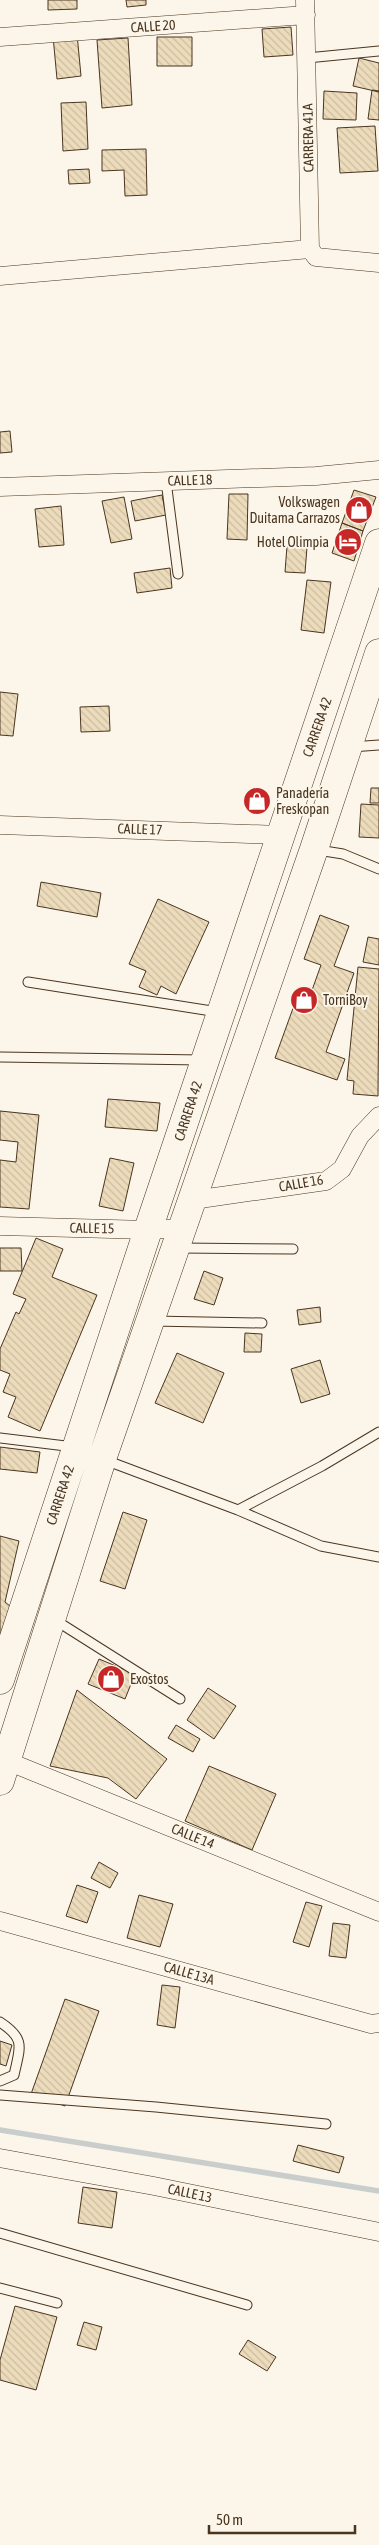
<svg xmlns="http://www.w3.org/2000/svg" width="379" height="2545" font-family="'Asap Condensed',sans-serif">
	<defs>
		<pattern id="building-back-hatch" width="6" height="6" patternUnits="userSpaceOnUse" patternTransform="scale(1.25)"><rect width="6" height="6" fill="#ecdcbc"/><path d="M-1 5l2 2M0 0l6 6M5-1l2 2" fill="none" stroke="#ccbda1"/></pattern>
	</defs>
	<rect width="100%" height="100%" fill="#fbf6e9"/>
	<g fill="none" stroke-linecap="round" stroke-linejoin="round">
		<path stroke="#c9cecd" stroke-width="5.5" d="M 0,2130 L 379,2191"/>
	</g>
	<path fill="url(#building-back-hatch)" stroke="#4a3520" d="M 48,0 L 77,0 L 77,9 L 48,10 Z
		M 126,0 L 146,0 L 146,5 L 127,7 Z
		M 291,27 L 293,55 L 264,57 L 262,29 Z
		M 77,34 L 81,76 L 57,79 L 53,36 Z
		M 157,37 L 192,37 L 192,66 L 157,66 Z
		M 128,38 L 132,105 L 102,108 L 97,40 Z
		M 359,58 L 379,63 L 379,92 L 353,86 Z
		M 372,90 L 379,91 L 379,120 L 368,119 Z
		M 324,91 L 357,93 L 356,120 L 323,119 Z
		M 86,102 L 88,149 L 63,151 L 61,103 Z
		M 375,126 L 378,171 L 340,173 L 337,128 Z
		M 146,149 L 147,195 L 125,196 L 124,170 L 102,171 L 102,150 Z
		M 89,169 L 90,183 L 69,184 L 68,170 Z
		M 10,431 L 12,452 L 0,453 L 0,432 Z
		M 354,490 L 376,497 L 363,531 L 342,523 Z
		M 229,494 L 248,494 L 247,540 L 227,539 Z
		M 162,495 L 166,515 L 135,521 L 131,501 Z
		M 124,497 L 132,539 L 111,543 L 102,501 Z
		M 61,506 L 64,545 L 39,547 L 35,509 Z
		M 342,523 L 363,531 L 354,561 L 332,553 Z
		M 287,546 L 307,547 L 305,573 L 285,572 Z
		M 170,568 L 172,588 L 137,593 L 134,573 Z
		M 307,580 L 331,582 L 324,633 L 301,630 Z
		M 0,692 L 18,694 L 13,736 L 0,735 Z
		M 109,706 L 110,731 L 81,732 L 80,707 Z
		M 371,788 L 379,788 L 379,803 L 370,803 Z
		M 361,804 L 379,805 L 379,838 L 359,837 Z
		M 41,882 L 101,893 L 97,917 L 37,906 Z
		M 158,899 L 209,922 L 176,994 L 161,986 L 157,995 L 139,987 L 146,971 L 129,964 Z
		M 320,915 L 349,926 L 334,966 L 354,973 L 326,1052 L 345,1059 L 337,1080 L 275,1058 L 300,989 L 311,993 L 321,965 L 304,959 Z
		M 368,937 L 379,939 L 379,965 L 363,962 Z
		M 358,967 L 379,969 L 378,1096 L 353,1094 L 354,1081 L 347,1080 Z
		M 108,1099 L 160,1103 L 157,1131 L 105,1127 Z
		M 0,1111 L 39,1115 L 29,1209 L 0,1207 L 0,1160 L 16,1162 L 18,1142 L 0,1140 Z
		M 110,1158 L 134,1163 L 123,1211 L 99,1206 Z
		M 36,1238 L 63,1249 L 52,1277 L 97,1295 L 40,1431 L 8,1417 L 16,1397 L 3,1392 L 10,1374 L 0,1370 L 0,1349 L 16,1312 L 19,1314 L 26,1299 L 13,1294 Z
		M 0,1248 L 21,1248 L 22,1271 L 0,1271 Z
		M 204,1271 L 223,1278 L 214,1305 L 194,1299 Z
		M 320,1307 L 321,1322 L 299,1325 L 297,1310 Z
		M 245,1333 L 262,1334 L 261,1352 L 244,1352 Z
		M 177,1353 L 224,1373 L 203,1423 L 155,1403 Z
		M 320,1360 L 330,1394 L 301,1403 L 291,1369 Z
		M 0,1447 L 40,1452 L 37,1473 L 0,1469 Z
		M 123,1512 L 147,1520 L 125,1589 L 100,1581 Z
		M 0,1536 L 19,1541 L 5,1602 L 15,1610 L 3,1634 L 0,1634 Z
		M 99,1659 L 135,1674 L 125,1699 L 88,1684 Z
		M 208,1688 L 236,1706 L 214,1739 L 187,1720 Z
		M 77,1690 L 167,1759 L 136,1799 L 108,1778 L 50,1766 Z
		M 176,1725 L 200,1739 L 193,1752 L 168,1738 Z
		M 209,1766 L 276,1794 L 252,1850 L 185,1821 Z
		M 99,1862 L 118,1873 L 110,1888 L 91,1878 Z
		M 77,1885 L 98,1892 L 87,1923 L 66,1916 Z
		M 139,1895 L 173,1904 L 160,1947 L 127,1938 Z
		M 306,1902 L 322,1906 L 309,1947 L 293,1942 Z
		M 333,1923 L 350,1925 L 346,1958 L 329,1956 Z
		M 162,1985 L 180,1987 L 175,2028 L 157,2025 Z
		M 65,1999 L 99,2011 L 65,2106 L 31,2094 Z
		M 0,2041 L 12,2045 L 6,2066 L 0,2064 Z
		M 298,2145 L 344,2157 L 339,2173 L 293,2161 Z
		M 83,2187 L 117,2192 L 112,2228 L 78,2223 Z
		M 15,2306 L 57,2317 L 36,2390 L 0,2380 L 0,2360 Z
		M 84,2322 L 102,2327 L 96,2350 L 77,2345 Z
		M 248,2340 L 276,2357 L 267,2371 L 239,2354 Z"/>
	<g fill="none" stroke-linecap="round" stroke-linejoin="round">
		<g stroke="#4a3520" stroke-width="11">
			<path id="service" d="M 307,58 L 379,51
				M 166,481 L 178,574
				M 351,747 L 379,745
				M 318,850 L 343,854 L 379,869
				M 28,982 L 218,1012
				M 0,1057 L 202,1060
				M 180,1248 L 293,1249
				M 152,1321 L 262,1323
				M 0,1438 L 74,1447
				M 105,1460 L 238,1510 L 321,1546 L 379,1557
				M 238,1510 L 322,1466 L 379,1432
				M 55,1620 L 180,1699
				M 0,2022 C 26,2039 20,2047 14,2075 L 0,2081
				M 0,2095 L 156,2107 L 326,2124
				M 0,2233 L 247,2305
				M 0,2288 L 57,2303"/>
		</g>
		<g stroke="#4a3520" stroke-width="19">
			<path id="minor" d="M 305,0 L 310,249 L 316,257 L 379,263
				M 0,37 L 306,15
				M 0,276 L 310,249
				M 0,487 L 316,476 L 379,470
				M 0,825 L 280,835
				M 193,1200 L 326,1181 L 342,1169 L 360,1136 L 379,1116
				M 0,1226 L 148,1230 L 184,1228
				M 7,1761 L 379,1912
				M 0,1921 L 371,2024 L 379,2023
				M 0,2158 L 154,2186 L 379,2232"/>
		</g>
		<g stroke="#4a3520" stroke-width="29">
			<path id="trunk" d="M 0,1680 L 148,1230 L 379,543
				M 0,1781 L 102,1459 L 314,849 L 379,653"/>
		</g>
		<use href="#service" stroke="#fbf6e9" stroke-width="9"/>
		<use href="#minor" stroke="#fbf6e9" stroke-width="18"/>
		<use href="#trunk" stroke="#fbf6e9" stroke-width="28"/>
	</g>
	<defs>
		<g id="shop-disc" transform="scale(1.4375)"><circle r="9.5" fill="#c62828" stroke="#fbf6e9"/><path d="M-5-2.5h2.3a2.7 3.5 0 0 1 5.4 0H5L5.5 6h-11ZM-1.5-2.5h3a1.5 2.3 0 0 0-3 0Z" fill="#fff"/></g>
		<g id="hotel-disc" transform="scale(1.4375)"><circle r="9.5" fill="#c62828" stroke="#fbf6e9"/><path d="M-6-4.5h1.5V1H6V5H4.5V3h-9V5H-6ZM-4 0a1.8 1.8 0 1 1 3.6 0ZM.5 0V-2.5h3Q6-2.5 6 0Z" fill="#fff"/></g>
	</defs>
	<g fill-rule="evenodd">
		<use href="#shop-disc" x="359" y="510"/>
		<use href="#hotel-disc" x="348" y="542"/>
		<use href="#shop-disc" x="257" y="801"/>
		<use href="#shop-disc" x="304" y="1000"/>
		<use href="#shop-disc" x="111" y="1679"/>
	</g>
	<g text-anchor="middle" stroke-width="4" stroke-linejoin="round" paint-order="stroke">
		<g font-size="14" fill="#4a3520" stroke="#fbf6e9">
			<text transform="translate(153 26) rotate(-4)" y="5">CALLE 20</text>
			<text transform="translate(308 138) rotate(-91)" y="5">CARRERA 41A</text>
			<text transform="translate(190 480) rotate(-2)" y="5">CALLE 18</text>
			<text transform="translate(317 727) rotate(-71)" y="5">CARRERA 42</text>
			<text transform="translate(140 829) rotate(2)" y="5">CALLE 17</text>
			<text transform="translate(188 1111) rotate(-72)" y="5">CARRERA 42</text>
			<text transform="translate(301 1183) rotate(-10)" y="5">CALLE 16</text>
			<text transform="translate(92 1228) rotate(1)" y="5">CALLE 15</text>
			<text transform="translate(60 1495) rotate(-72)" y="5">CARRERA 42</text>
			<text transform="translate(193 1836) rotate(22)" y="5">CALLE 14</text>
			<text transform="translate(189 1973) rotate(16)" y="5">CALLE 13A</text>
			<text transform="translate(190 2193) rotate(12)" y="5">CALLE 13</text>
		</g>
		<g font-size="14" fill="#4a3520" stroke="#fbf6e9" text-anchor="start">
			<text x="340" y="507" text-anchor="end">Volkswagen<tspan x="340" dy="16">Duitama Carrazos</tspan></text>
			<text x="329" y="547" text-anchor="end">Hotel Olimpia</text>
			<text x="276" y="798">Panadería<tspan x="276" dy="16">Freskopan</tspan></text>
			<text x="323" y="1005">TorniBoy</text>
			<text x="130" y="1684">Exostos</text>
		</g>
	</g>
	<path d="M209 2525v8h146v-8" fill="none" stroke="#4a3520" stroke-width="2.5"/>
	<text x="216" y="2525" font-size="15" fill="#4a3520" stroke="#fbf6e9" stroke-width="4" paint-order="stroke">50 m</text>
</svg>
